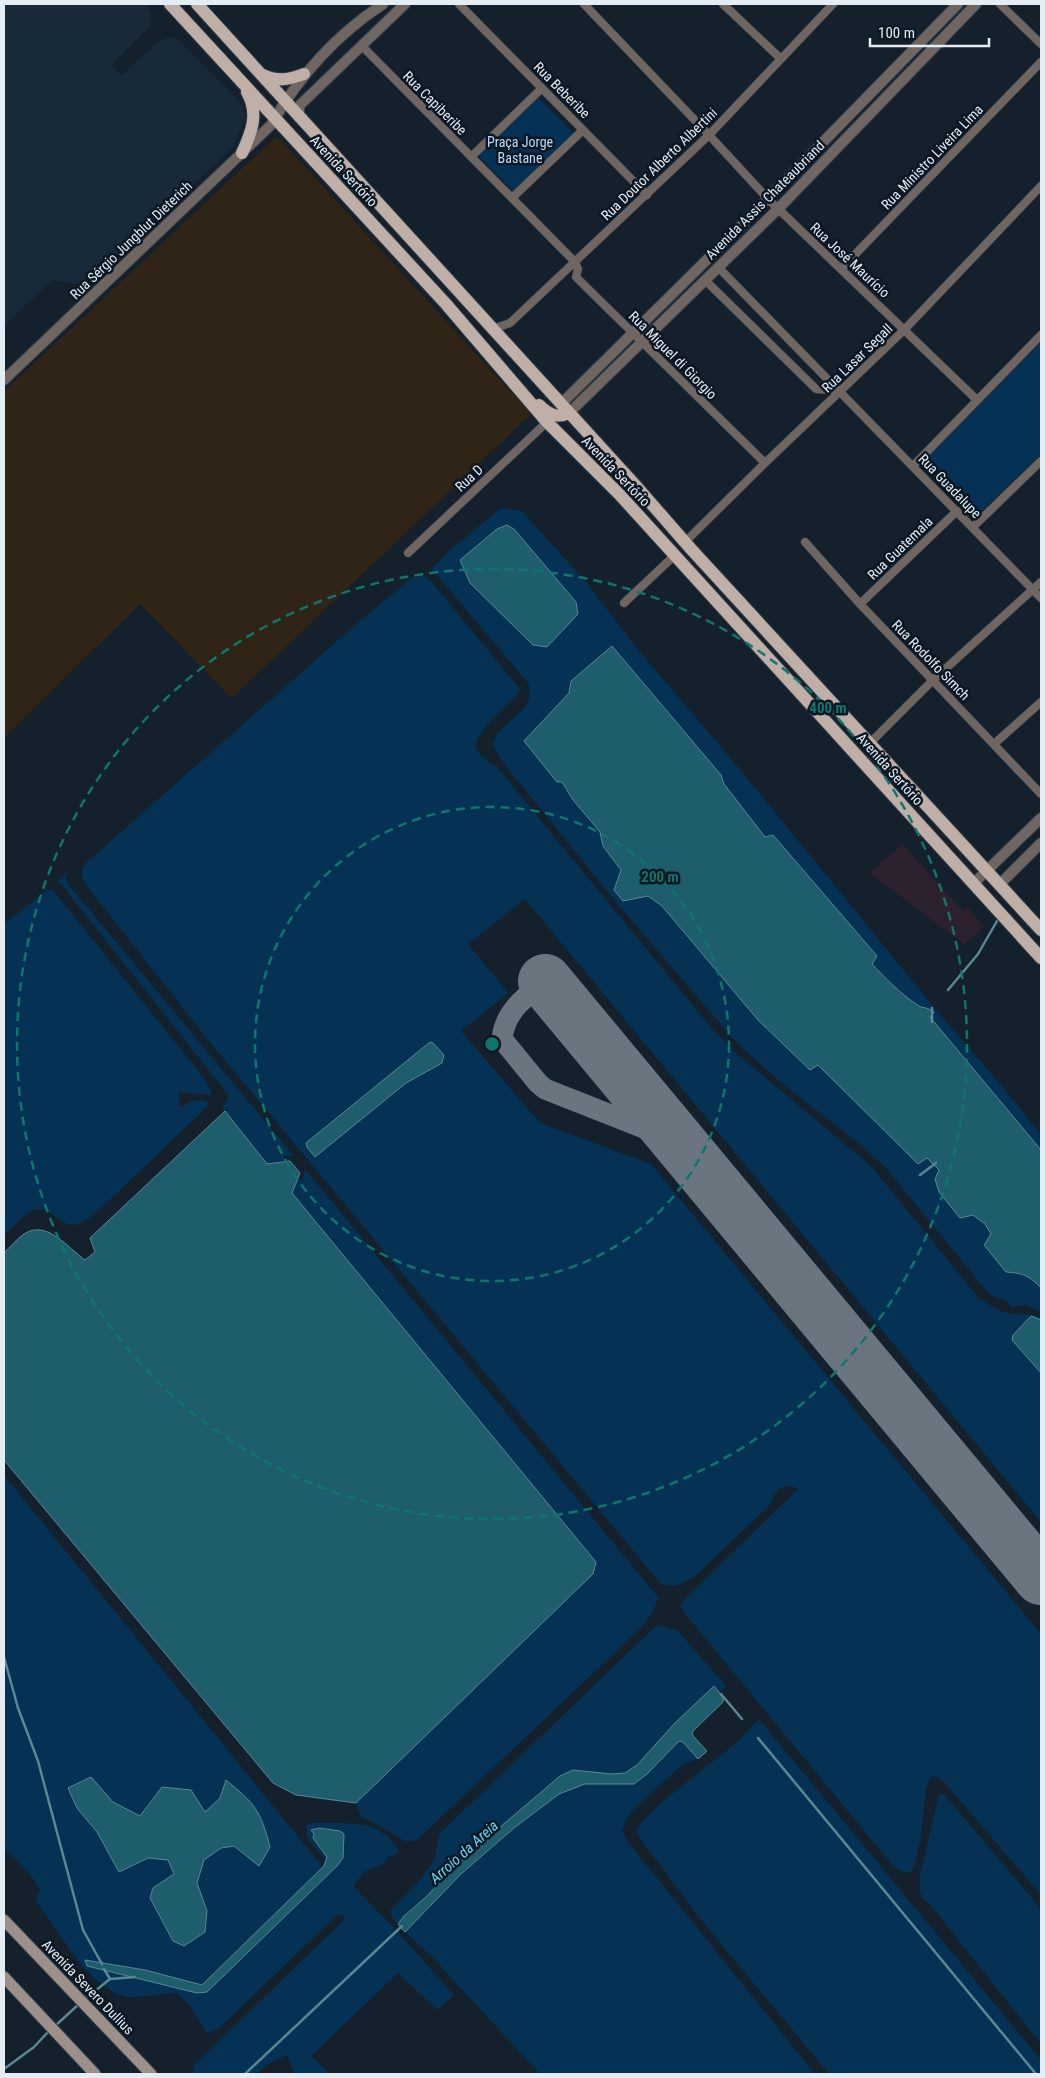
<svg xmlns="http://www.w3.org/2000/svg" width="1045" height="2078" font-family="'Roboto Condensed',sans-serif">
	<rect width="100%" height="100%" fill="#14202c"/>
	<path fill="#182939" d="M 4,4 L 146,4 L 150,14 L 151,22 L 148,28 L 112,65 L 122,75 L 161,40 L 171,37 L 177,38 L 243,106 L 246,117 L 233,147 L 84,285 L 52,280 L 4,326 Z"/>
	<path fill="#2f2415" d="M 277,136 L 531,414 L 232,698 L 140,604 L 4,738 L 4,391 Z"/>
	<path fill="#2d212f" d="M 902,844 L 963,911 L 967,907 L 984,927 L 964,944 L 870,873 Z"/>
	<path fill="#053254" d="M 538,97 L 574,134 L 513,191 L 478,155 Z
		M 1041,342 L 1041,454 L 977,516 L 923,460 Z
		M 501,508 L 522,511 L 584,580 L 640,652 L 743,773 L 932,1005 L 1001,1085 L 1041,1135 L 1041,1312 L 1027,1305 L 1011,1307 L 1005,1300 L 990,1295 L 885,1167 L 862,1146 L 778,1080 L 737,1043 L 616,902 L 501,760 C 499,755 494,750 494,746 C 493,721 539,715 528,683 L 432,569 L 449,551 Z
		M 423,575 L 430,580 L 520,689 L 517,695 C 506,706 480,729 476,743 C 474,753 488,762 496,766 L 713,1030 L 737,1054 L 872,1167 L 977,1296 C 989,1306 1002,1314 1017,1314 C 1027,1315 1033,1314 1041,1317 L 1041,1522 L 525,899 L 468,944 L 508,993 L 461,1031 L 540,1123 L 651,1164 L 1041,1634 L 1041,1895 L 946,1784 L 935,1775 L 930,1777 L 926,1790 L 921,1836 L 914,1868 L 911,1871 L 906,1873 L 894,1867 L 682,1610 L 681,1605 L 686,1598 L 798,1489 L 791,1486 L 779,1488 L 773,1497 L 771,1504 L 695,1576 L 676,1586 L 661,1584 L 209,1041 L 86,885 C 81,876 79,871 86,863 L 354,626 L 413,577 Z
		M 69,870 L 66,878 L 69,885 L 293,1155 L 292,1157 L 284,1155 L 285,1160 L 276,1164 L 267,1164 L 222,1108 L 229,1096 L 226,1092 L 61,884 L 57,882 Z
		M 52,889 L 204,1078 L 211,1090 L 211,1095 L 179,1092 L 179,1105 L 182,1107 C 189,1101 199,1098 208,1102 L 207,1107 L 100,1209 C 93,1215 82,1225 73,1225 C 58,1224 49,1204 34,1210 C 22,1215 13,1227 4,1236 L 4,924 L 47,890 Z
		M 305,1169 L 658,1597 L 654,1610 L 642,1627 L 418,1839 L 412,1841 L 405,1841 L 371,1821 L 362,1818 L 356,1803 L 593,1574 L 292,1193 L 298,1177 L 302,1181 Z
		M 4,1475 L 322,1866 L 326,1861 L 307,1837 L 306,1825 L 310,1823 C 325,1823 355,1822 368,1826 C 380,1830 397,1841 399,1853 L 388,1857 L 385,1863 L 364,1872 L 353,1886 L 393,1927 L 454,1995 L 437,2010 L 398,1973 L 311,2056 L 329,2074 L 292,2074 L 294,2072 L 287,2055 L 266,2065 L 257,2074 L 193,2074 L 194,2065 L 344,1920 L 344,1914 L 336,1916 L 219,2028 L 207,2034 L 190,2006 L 177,1993 C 166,1993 135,1998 127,1997 C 88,1989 60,1931 36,1901 L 40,1889 L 30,1874 L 4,1849 Z
		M 663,1626 L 678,1631 L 726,1686 L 720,1692 L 714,1686 L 674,1724 L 637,1765 L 625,1773 L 612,1774 L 573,1770 L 560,1776 L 458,1863 L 427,1896 L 404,1916 L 398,1924 L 393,1919 L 390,1911 L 418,1882 L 435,1859 L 439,1834 L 655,1627 Z
		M 759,1719 L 1041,2060 L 1041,2074 L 829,2074 L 702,1921 L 641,1840 L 637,1831 C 645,1810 717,1760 738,1741 C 745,1734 752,1726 759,1719 Z
		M 679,1741 L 683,1741 L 698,1759 L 684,1763 L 634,1809 L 626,1820 L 622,1831 L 627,1841 L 657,1878 L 815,2074 L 540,2074 L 432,1957 L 405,1932 L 461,1874 L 514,1828 L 559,1794 L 585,1784 L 634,1784 L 647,1774 Z
		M 939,1794 L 944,1794 L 1041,1909 L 1041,2044 L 929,1903 L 923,1899 L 920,1892 L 920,1875 Z"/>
	<path fill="#1e5d6b" stroke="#598894" d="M 507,525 L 514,529 L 576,602 L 578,614 L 547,647 L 533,645 L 470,583 L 460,560 L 497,529 Z
		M 612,646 L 721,775 L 724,784 L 765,837 L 773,835 L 877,956 L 872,964 C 886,979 900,993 916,1004 C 922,1009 926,1006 934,1012 L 930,1017 L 1041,1150 L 1041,1288 C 1030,1276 1023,1273 1006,1272 L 984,1245 L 991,1234 L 985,1224 L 973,1215 L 960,1218 L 939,1192 L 935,1179 L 939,1170 L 927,1158 L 918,1164 L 818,1065 L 810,1070 L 758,1020 L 662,906 L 648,896 L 623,901 L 614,890 L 621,870 L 603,846 L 600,832 L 573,800 L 562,782 L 557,782 L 524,741 L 569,693 L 571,681 Z
		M 430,1042 L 433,1043 L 444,1055 L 442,1063 L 406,1083 L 315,1157 L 307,1147 L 306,1143 Z
		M 225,1111 L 267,1164 L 290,1161 L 300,1173 L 292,1193 L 596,1562 L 593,1574 L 356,1803 L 296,1795 L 273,1783 L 4,1460 L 4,1253 C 10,1247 17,1239 24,1234 C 47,1219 68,1248 85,1260 L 95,1252 L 90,1238 Z
		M 1031,1316 L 1041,1320 L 1041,1373 L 1012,1340 L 1013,1335 Z
		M 714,1686 L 723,1697 L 723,1702 L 692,1732 L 693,1736 L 707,1751 L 698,1759 L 683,1742 L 679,1741 L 647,1774 L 634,1784 L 585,1784 L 559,1794 L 514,1828 L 461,1874 L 405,1932 L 398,1924 L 404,1916 L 427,1896 L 458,1863 L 560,1776 L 573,1770 L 612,1774 L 625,1773 L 637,1765 L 674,1724 Z
		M 91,1777 L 113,1802 L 140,1816 L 162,1787 L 191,1790 L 205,1812 L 220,1798 L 226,1780 C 255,1804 260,1809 270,1847 L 259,1866 L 234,1846 L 221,1848 L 204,1860 L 197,1883 L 207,1911 L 205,1932 L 184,1946 L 173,1941 L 150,1898 L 153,1888 L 174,1874 L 168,1860 L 148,1858 L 119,1872 L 97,1832 L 77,1808 L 68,1788 Z
		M 319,1828 L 340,1831 L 344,1834 L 343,1858 L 337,1866 L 207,1992 L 197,1993 L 87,1966 L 85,1960 L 145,1970 L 202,1985 L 324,1866 L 327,1857 L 313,1838 L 314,1834 L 311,1830 Z"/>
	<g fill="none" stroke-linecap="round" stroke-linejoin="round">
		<path stroke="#598894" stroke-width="2.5" d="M 948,990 L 978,954 L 997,921
			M 932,1022 L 932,1008
			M 920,1175 L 936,1163
			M 4,1657 L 18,1708 L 38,1761 L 83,1930 L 102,1964
			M 721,1694 L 742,1719
			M 758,1738 L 1036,2074
			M 104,1969 L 110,1979
			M 85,1999 L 110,1979 L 135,1977
			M 55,2026 L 79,2004
			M 4,2069 L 34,2047 L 49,2031
			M 245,2074 L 402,1926"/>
		<path stroke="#6b7580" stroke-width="21" d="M 545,981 C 524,998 505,1011 502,1039 L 538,1083 L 545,1089 L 664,1136 L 680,1147 L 735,1210"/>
		<path stroke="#6b7580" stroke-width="54" d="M 545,981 L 1041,1578"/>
		<g stroke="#313d48" stroke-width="9">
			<path id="minor" d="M 459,4 L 647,195
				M 584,4 L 709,135 L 768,199 L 977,400
				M 723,4 L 780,58
				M 1000,4 L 1041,44
				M 362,46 L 575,262 L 578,269 L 576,277 L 765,463
				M 471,157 L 542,88
				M 512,198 L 583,130
				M 718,267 L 1041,598
				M 841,269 L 1041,62
				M 705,280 L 816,389 L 841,391
				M 493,329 L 510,323 L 709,135 L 833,4
				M 913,466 L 1041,335
				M 973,527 L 1041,461
				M 685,542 L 765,463 L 905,329 L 1041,186
				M 805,542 L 860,604 L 1041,794
				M 408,553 L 547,422
				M 624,603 L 675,555
				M 860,604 L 957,511
				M 870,743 L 932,681 L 1041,582
				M 994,744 L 1041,702"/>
		</g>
		<g stroke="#313d48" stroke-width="12">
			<path id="tertiary" d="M 299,118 L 299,108 L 301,104 L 405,4
				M 4,380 L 271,125 C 299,76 336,35 383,4
				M 561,404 L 739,228 L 958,4
				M 569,413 L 778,209 L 976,4
				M 974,883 L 1041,818
				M 1000,884 L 1041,843"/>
		</g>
		<g stroke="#313d48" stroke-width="13">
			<path id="secondary" d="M 4,1920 L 151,2074
				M 4,1977 L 95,2074"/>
		</g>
		<g stroke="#313d48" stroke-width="14">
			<path id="primary" d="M 170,4 L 446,304 L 547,422 L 620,495 L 1041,958
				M 197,4 L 636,486 L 691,549 L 1041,930
				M 261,74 C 277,82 288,80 304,74
				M 242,153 C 252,132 259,113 247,92
				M 539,405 C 548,414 557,419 569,413"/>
		</g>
		<use href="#minor" stroke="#6f6662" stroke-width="8"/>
		<use href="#tertiary" stroke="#6f6662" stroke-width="10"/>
		<use href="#secondary" stroke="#9d8f89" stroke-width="11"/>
		<use href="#primary" stroke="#c0afa6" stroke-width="12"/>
	</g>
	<g fill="none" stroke="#0f766e" stroke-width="2.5" stroke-dasharray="9 6">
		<circle cx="492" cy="1044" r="237"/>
		<circle cx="492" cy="1044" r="475"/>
	</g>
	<g text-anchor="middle" stroke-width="5" stroke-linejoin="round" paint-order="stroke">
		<g font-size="14" fill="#e4ecf4" stroke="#0b1722">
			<text transform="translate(562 90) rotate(45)" y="5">Rua Beberibe</text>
			<text transform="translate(435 103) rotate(45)" y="5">Rua Capiberibe</text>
			<text transform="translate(932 157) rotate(-46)" y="5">Rua Ministro Liveira Lima</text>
			<text transform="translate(659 164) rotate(-44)" y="5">Rua Doutor Alberto Albertini</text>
			<text transform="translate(344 171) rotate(47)" y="5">Avenida Sertório</text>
			<text transform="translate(765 200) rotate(-45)" y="5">Avenida Assis Chateaubriand</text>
			<text transform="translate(131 240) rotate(-44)" y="5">Rua Sérgio Jungblut Dieterich</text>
			<text transform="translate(850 260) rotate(43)" y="5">Rua José Maurício</text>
			<text transform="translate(673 355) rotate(45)" y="5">Rua Miguel di Giorgio</text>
			<text transform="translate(857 358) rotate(-44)" y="5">Rua Lasar Segall</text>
			<text transform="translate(616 471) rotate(46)" y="5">Avenida Sertório</text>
			<text transform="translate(469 478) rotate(-43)" y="5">Rua D</text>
			<text transform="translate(950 486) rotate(46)" y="5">Rua Guadalupe</text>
			<text transform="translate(900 548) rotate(-44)" y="5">Rua Guatemala</text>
			<text transform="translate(931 660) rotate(46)" y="5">Rua Rodolfo Simch</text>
			<text transform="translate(890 769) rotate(48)" y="5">Avenida Sertório</text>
			<text transform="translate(88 1987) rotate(46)" y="5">Avenida Severo Dullius</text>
		</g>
		<g font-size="14" fill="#bbdcfc" stroke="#0b1722">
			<text x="520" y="147">Praça Jorge<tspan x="520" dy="16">Bastane</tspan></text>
		</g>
		<g font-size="15" font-style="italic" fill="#64dbf7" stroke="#0b1722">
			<text transform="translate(464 1852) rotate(-42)" y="5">Arroio da Areia</text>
		</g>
	</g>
	<circle cx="492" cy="1044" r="8" fill="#0f766e" stroke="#0b1722" stroke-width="2.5"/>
	<g font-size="15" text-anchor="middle" font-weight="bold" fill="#0f766e" stroke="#0b1722" stroke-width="5" stroke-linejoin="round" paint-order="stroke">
		<text x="828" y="713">400 m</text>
		<text x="660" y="882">200 m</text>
	</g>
	<rect width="1045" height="2078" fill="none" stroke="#e4ecf4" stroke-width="10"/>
	<path d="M870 38v8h119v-8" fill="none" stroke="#e4ecf4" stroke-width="2.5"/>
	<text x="878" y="38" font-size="15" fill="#e4ecf4" stroke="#0b1722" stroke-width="4" paint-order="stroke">100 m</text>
</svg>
